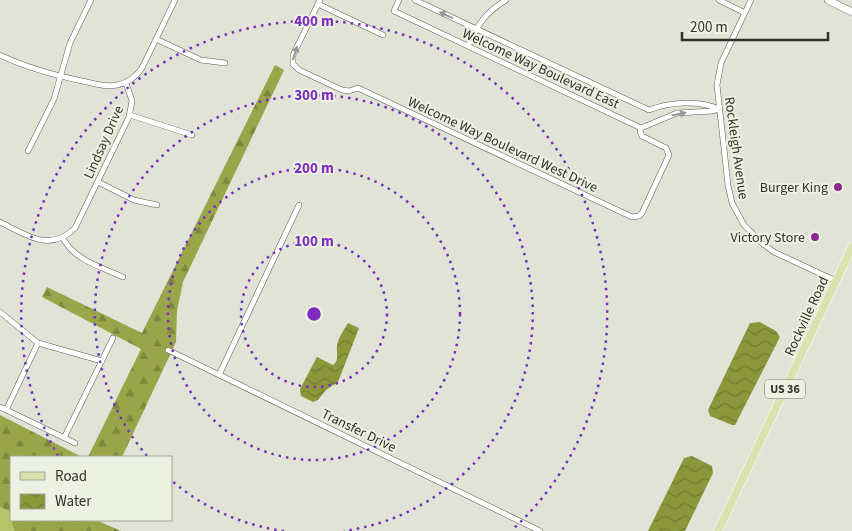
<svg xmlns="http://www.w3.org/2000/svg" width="852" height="531" font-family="'Source Sans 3',sans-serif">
	<defs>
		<pattern id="forest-firs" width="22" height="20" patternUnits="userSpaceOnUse" patternTransform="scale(1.25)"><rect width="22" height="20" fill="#98a549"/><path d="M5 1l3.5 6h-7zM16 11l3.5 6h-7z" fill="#7c873d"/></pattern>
		<pattern id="water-waves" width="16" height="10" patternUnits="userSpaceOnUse" patternTransform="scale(1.25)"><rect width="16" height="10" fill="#8b973a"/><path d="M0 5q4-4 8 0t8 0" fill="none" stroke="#727c31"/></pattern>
	</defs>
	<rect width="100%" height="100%" fill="#e0e3d5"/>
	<path fill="#b6c46a" d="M 0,507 L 9,511 L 14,531 L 0,531 Z"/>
	<path fill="url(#forest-firs)" d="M 275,65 L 284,70 L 183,282 L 177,311 L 176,342 L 122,457 L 88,457 L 141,349 L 42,297 L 47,287 L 142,333 Z
		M 0,415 L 82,457 L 11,457 L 11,519 L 9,511 L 0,507 Z
		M 11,520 L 96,520 L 121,531 L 14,531 Z"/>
	<path fill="url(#water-waves)" d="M 760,322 L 776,331 L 780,337 L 735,425 L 732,425 L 710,416 L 708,410 L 750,323 Z
		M 348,323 L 359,328 L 338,382 L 326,390 L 318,400 L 313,402 L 301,396 L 300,389 L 317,357 L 333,365 C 340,359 336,354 337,346 C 338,338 344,330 348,323 Z
		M 692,456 L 712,466 L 713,473 L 685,531 L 648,531 L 684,458 Z"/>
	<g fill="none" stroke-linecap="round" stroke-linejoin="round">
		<g stroke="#595c4f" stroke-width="6">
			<path id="street" d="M 320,0 L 293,55 L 293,64 L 299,70 L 342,90 L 349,91 L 358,88 L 632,217 L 639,216 L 642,213 L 669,155 L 666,148 L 642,136 L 640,131 L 641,128
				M 399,0 L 394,11 L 641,128
				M 415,0 L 649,110 C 669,102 698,100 719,109
				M 719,0 L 745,13
				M 751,0 L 721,63 L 717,85 L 728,185 L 732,203 L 744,225 L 763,244 L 774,252 L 836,281
				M 318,4 L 383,35
				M 156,39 L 201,60 L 225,63
				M 468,46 C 479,23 484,14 506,0
				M 0,55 C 27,68 53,75 82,81 C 93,83 105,88 117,85 C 128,83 136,77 142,68 L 175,0
				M 130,115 L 192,135
				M 641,128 L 677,113 L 713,111 L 719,109
				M 28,151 L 54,99 L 70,43 L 91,0
				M 98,182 L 134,200 L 157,205
				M 0,222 C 26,235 50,253 75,228 L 129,117 L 132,101 L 126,83
				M 63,238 C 74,260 101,267 123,277
				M 0,312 L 38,343 L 102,361
				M 168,350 L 540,531
				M 219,375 L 299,205
				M 0,407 L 75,443
				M 6,410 L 38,343
				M 64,438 L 113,338"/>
		</g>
		<g stroke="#595c4f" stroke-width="8">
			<path id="secondary" d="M 828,0 L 852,12"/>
		</g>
		<g stroke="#fff" stroke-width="9">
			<path id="primary" d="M 718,531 L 852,247"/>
		</g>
		<use href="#street" stroke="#fff" stroke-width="5"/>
		<use href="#secondary" stroke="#fff" stroke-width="7"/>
		<use href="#primary" stroke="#dae3af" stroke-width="8"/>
	</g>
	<defs><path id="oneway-solid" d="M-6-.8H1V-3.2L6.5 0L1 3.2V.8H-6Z" transform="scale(1.25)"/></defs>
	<g fill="#989895">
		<use href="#oneway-solid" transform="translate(446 15) rotate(-155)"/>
		<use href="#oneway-solid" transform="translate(295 53) rotate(-72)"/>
		<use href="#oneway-solid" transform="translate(679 114) rotate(-11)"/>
	</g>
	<g fill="none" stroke="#7b2cbf" stroke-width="2.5" stroke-dasharray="2.5 5">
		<circle cx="314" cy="314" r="73"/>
		<circle cx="314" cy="314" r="146"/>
		<path d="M284 531A219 219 0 0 1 172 481M147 456A219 219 0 1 1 344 531"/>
		<path d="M58 456A293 293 0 1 1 512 530"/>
	</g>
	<g fill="#8c2990" stroke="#edf1e2" stroke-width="2">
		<circle cx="838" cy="187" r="5"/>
		<circle cx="815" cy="237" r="5"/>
	</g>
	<g text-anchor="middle" stroke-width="4" stroke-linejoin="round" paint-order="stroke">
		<rect fill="#edf1e2" stroke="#696b62" stroke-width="1" x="765" y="379.5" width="40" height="19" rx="4"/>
		<g font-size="12" font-weight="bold" fill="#30312b">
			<text x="785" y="393">US 36</text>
		</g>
		<g font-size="14" fill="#30312b" stroke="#edf1e2">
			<text transform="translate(541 68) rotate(25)" y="5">Welcome Way Boulevard East</text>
			<text transform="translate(103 142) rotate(-66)" y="5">Lindsay Drive</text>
			<text transform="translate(503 144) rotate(25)" y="5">Welcome Way Boulevard West Drive</text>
			<text transform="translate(737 148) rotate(82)" y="5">Rockleigh Avenue</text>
			<text transform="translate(806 316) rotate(-65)" y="5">Rockville Road</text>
			<text transform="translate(359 430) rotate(26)" y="5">Transfer Drive</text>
		</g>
		<g font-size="14" fill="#30312b" stroke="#edf1e2" text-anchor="end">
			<text x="828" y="192">Burger King</text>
			<text x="805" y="242">Victory Store</text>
		</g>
	</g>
	<circle cx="314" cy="314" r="8" fill="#7b2cbf" stroke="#edf1e2" stroke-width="2.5"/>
	<g font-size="15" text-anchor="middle" font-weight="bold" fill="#7b2cbf" stroke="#edf1e2" stroke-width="4" stroke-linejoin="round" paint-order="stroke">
		<text x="314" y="26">400 m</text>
		<text x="314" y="100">300 m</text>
		<text x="314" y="173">200 m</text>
		<text x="314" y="246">100 m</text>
	</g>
	<rect x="10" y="456" width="162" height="65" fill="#edf1e2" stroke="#a1a499"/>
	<rect x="20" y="472" width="25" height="8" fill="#dae3af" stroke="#a1a499"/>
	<text x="55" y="481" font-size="15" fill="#30312b">Road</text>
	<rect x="20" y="494" width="25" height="15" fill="url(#water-waves)" stroke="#a1a499"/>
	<text x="55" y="506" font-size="15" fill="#30312b">Water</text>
	<path d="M682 32v8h146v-8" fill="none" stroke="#30312b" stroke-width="2.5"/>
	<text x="690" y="32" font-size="15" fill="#30312b" stroke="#edf1e2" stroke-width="4" paint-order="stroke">200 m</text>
</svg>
